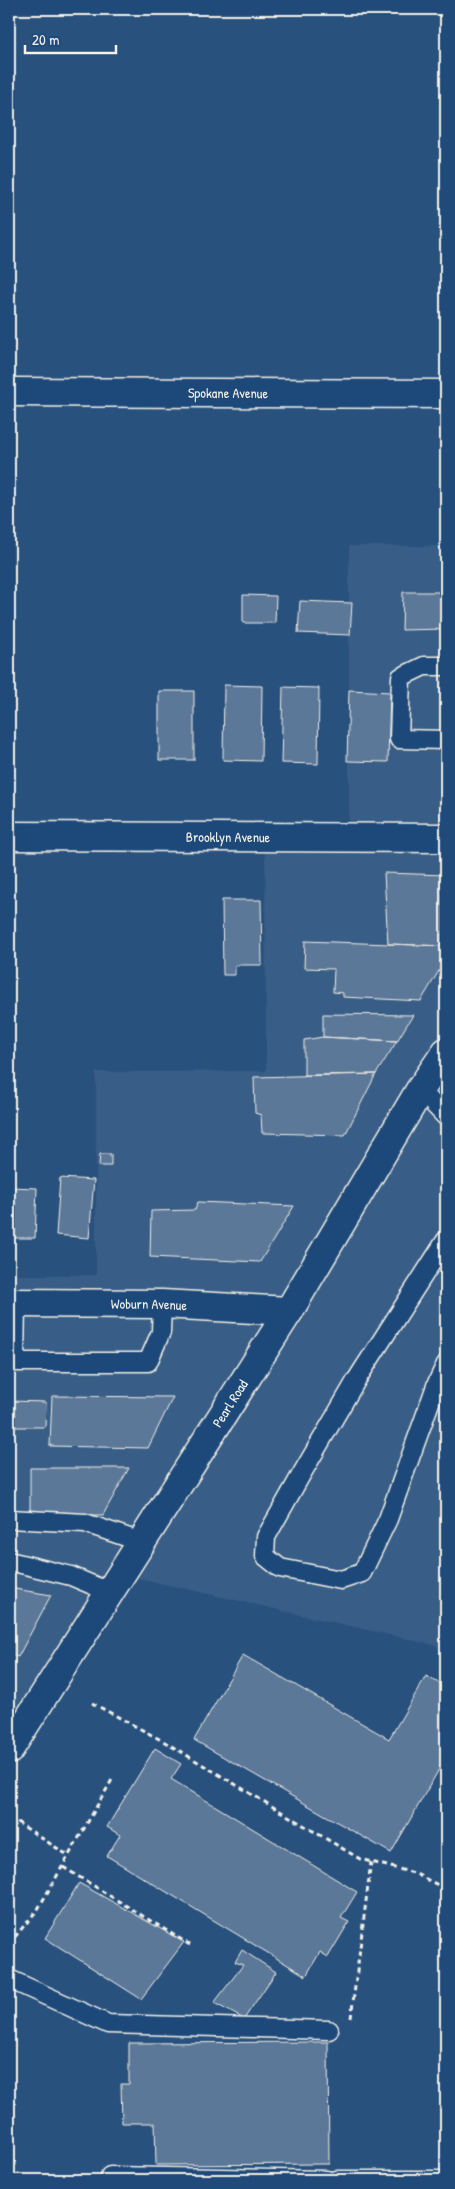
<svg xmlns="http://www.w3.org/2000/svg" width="455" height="2189" font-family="'Patrick Hand',sans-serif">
	<rect width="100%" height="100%" fill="#28517e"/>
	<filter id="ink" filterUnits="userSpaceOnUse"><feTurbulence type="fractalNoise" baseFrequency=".02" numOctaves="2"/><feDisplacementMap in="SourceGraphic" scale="10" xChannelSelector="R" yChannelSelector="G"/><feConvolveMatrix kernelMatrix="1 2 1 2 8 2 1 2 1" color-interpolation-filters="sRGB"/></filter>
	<g filter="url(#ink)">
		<path fill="#375d86" d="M 349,546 L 446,546 L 446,1648 L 120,1574 L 9,1751 L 9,1275 L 96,1275 L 96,1072 L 266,1071 L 265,837 L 349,837 Z"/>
		<path fill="#5b7899" stroke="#f4f1e8" d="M 403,592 L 446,592 L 446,629 L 402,630 Z
			M 243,595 L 276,596 L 275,623 L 243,623 Z
			M 300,601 L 352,603 L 350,635 L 298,633 Z
			M 224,685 L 262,686 L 261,761 L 223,760 Z
			M 283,687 L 319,688 L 318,764 L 281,763 Z
			M 349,690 L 390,692 L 388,762 L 347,761 Z
			M 159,691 L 194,691 L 194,760 L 159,760 Z
			M 384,873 L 446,875 L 446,946 L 388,944 Z
			M 222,900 L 261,900 L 262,965 L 235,965 L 235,975 L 223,975 Z
			M 305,941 L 446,946 L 446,959 L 421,1001 L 343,997 L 343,993 L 333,992 L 334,969 L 304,968 Z
			M 323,1014 L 413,1015 L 397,1041 L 323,1037 Z
			M 323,1037 L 397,1041 L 376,1074 L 304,1075 L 304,1040 Z
			M 376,1074 L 345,1135 L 262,1133 L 261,1115 L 255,1113 L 254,1077 Z
			M 100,1154 L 111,1154 L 111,1166 L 99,1166 Z
			M 60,1178 L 94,1180 L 89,1238 L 56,1235 Z
			M 9,1187 L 37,1188 L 35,1238 L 9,1238 Z
			M 198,1202 L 294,1206 L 260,1262 L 150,1257 L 151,1211 L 195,1210 Z
			M 52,1396 L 173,1397 L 148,1448 L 50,1446 Z
			M 9,1401 L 46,1402 L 45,1427 L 9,1427 Z
			M 30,1468 L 129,1468 L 103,1515 L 30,1515 Z
			M 9,1588 L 51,1595 L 18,1657 L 9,1654 Z
			M 243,1655 L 389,1739 L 426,1676 L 446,1687 L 446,1757 L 391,1853 L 194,1740 Z
			M 155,1748 L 181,1764 L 171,1779 L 357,1892 L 341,1918 L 349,1922 L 328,1957 L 320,1952 L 306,1976 L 107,1856 L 120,1835 L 107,1827 Z
			M 79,1883 L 184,1942 L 141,1999 L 45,1938 Z
			M 242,1950 L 276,1972 L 244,2019 L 214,2003 L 243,1965 L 235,1962 Z
			M 328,2042 L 329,2164 L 156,2165 L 155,2123 L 122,2123 L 121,2084 L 129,2084 L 129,2043 Z"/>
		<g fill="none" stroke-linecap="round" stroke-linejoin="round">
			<g stroke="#f4f1e8" stroke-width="21">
				<path id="service" d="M 446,666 L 424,666 L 401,677 L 399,739 L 446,740
					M 420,1090 L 446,1117
					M 446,1240 L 357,1379 L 301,1475 L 266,1537 L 265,1556 L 280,1568 L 341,1580 L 362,1573 L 388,1519 L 437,1383 L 446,1364
					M 16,1303 L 15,1362 L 148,1362 L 161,1332 L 162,1304
					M 9,1519 L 85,1523 L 141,1542
					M 9,1561 L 71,1576 L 109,1592
					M 9,1979 L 108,2024 L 329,2030
					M 110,2176 L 327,2180
					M 336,2180 L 446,2180"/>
			</g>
			<g stroke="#f4f1e8" stroke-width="31">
				<g id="minor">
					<path id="s1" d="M 9,392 L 446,394"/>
					<path id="s2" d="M 9,836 L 446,838"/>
					<path id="s3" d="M 9,1303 L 162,1304 L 289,1311"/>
				</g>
			</g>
			<g stroke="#f4f1e8" stroke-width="31">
				<g id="primary">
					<path id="s4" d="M 9,1750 L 289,1311 L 420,1090 L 446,1052"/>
				</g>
			</g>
			<path stroke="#f4f1e8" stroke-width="3" stroke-dasharray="5 4" stroke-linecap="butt" d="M 92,1703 L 163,1741 L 360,1859 L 414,1873 L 446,1889
				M 17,1822 L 69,1856
				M 63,1867 L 190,1945
				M 9,1944 L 38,1909 L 113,1778
				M 351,2018 L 371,1862"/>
			<use href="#service" stroke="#1f4a7a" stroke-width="18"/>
			<use href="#minor" stroke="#1f4a7a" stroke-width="28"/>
			<use href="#primary" stroke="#1f4a7a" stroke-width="28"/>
		</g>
	</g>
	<g text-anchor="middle" stroke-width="4.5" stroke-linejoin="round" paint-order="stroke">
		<g font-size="14" fill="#f4f1e8" stroke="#1f4a7a">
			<text dy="5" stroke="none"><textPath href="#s1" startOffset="219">Spokane Avenue</textPath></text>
			<text dy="5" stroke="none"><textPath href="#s2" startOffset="219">Brooklyn Avenue</textPath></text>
			<text dy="5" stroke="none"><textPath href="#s3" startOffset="140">Woburn Avenue</textPath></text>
			<text dy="5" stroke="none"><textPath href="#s4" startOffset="411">Pearl Road</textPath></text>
		</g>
	</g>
	<rect width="455" height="2189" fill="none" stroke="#1f4a7a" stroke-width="30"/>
	<rect x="15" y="15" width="425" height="2159" fill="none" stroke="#f4f1e8" stroke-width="2" filter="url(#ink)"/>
	<path d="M25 45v8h91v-8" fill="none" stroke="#f4f1e8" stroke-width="2.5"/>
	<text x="32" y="45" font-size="15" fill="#f4f1e8" stroke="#1f4a7a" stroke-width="4" paint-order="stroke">20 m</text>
</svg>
